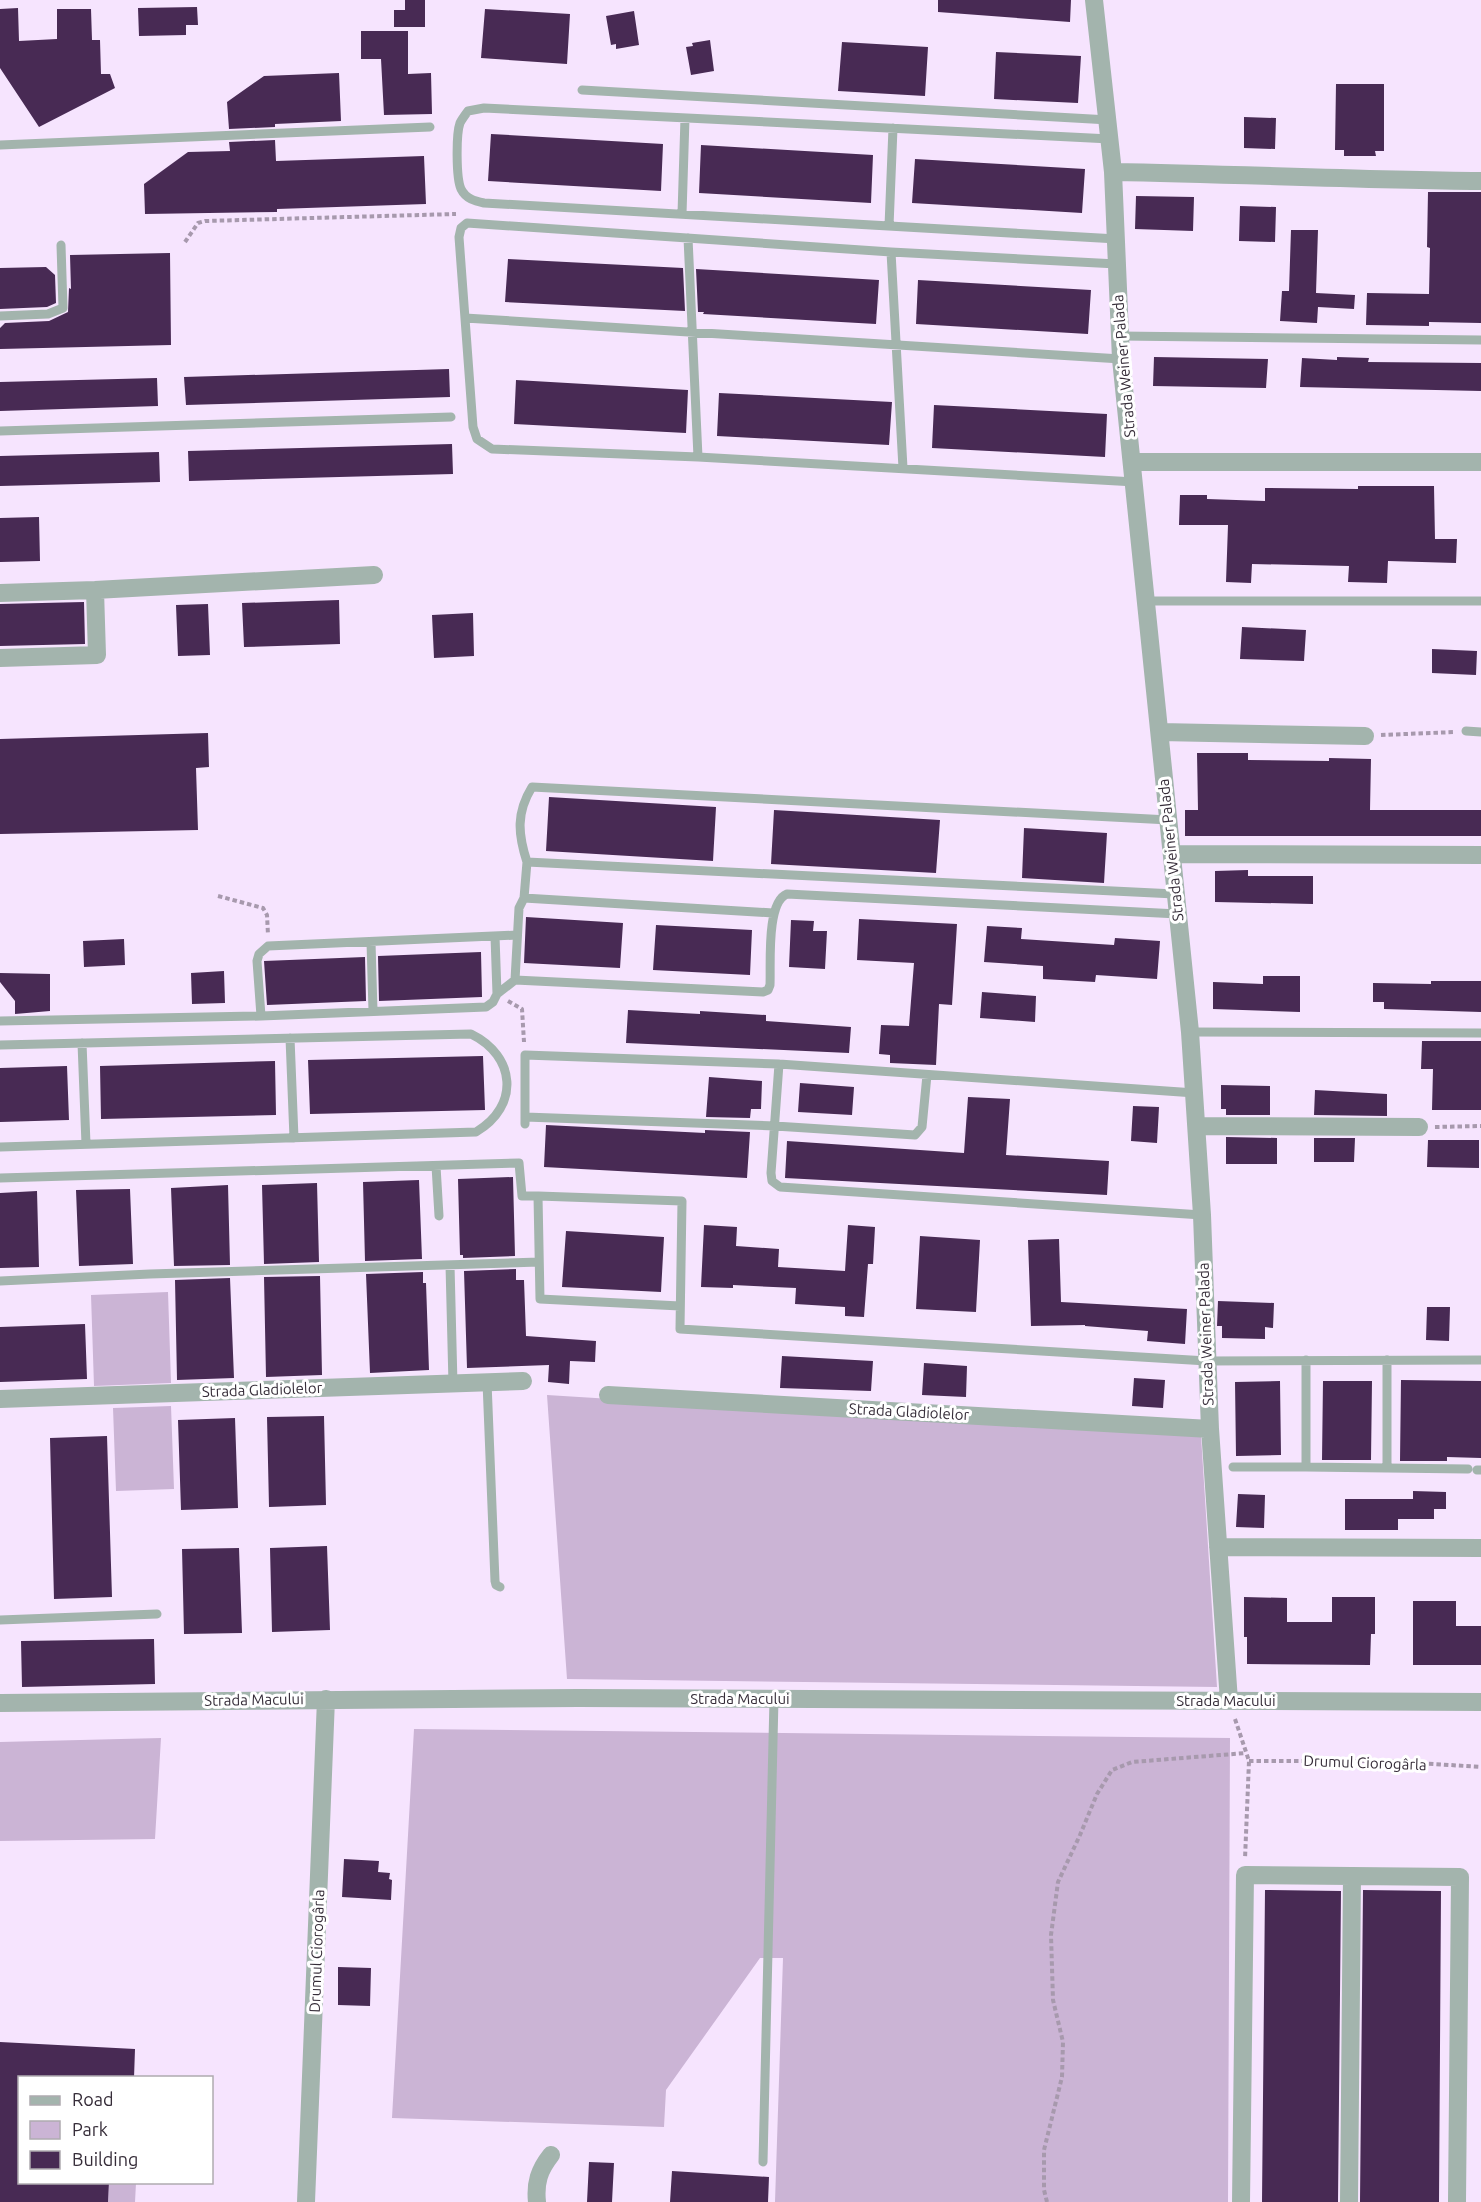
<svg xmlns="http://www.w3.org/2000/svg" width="1481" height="2202" font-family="Ubuntu,sans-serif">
	<rect width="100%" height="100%" fill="#f6e4fe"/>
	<path fill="#cbb4d5" d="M 168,1292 L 171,1383 L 94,1386 L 91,1295 Z
		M 547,1395 L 1201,1436 L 1217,1687 L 567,1679 Z
		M 171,1406 L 174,1489 L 116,1491 L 113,1408 Z
		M 414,1729 L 1230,1738 L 1228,2202 L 775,2202 L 783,1958 L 760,1958 L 666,2090 L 664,2127 L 392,2118 Z
		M 161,1738 L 155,1839 L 0,1841 L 0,1742 Z
		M 109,2183 L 136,2183 L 135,2202 L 108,2202 Z"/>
	<path fill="#482a54" d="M 405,0 L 425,0 L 425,27 L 394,27 L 394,10 L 405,10 Z
		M 938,0 L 1071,0 L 1070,22 L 938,12 Z
		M 197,7 L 198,25 L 186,25 L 186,35 L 139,36 L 138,8 Z
		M 18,8 L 19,41 L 57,39 L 57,9 L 91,9 L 92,40 L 100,40 L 101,74 L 110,74 L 115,88 L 39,127 L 0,68 L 0,9 Z
		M 485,9 L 570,14 L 567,64 L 481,58 Z
		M 634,11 L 639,45 L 616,49 L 616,44 L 611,45 L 606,16 Z
		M 361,31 L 408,31 L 408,74 L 431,73 L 432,114 L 384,115 L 381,59 L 361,59 Z
		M 710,40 L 714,71 L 691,75 L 686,47 L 693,46 L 692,43 Z
		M 842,42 L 928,47 L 925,96 L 838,91 Z
		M 996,52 L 1081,56 L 1078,103 L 994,99 Z
		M 339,73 L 341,121 L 275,124 L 275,127 L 229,129 L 227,102 L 264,76 Z
		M 1336,84 L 1384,84 L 1384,151 L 1375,151 L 1376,156 L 1344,156 L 1344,150 L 1335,150 Z
		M 1244,117 L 1276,118 L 1275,149 L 1244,148 Z
		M 491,134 L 663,144 L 661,191 L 488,181 Z
		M 275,140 L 276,161 L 424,156 L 426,204 L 277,209 L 277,212 L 145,214 L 144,184 L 188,152 L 230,151 L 229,142 Z
		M 701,145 L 873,155 L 871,203 L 699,193 Z
		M 915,159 L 1085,169 L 1082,213 L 912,203 Z
		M 1428,192 L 1481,192 L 1481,323 L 1429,322 L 1429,326 L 1366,325 L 1367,293 L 1429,294 L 1430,248 L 1427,247 Z
		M 1136,196 L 1194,197 L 1193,231 L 1135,229 Z
		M 1240,206 L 1276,207 L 1275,242 L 1239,241 Z
		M 1291,230 L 1318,230 L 1316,293 L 1355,295 L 1354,309 L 1318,307 L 1317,323 L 1280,321 L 1282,291 L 1289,291 Z
		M 170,253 L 171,345 L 0,349 L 0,328 L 5,323 L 49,321 L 68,312 L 69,288 L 71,289 L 70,255 Z
		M 508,259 L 683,268 L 685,311 L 505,302 Z
		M 46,267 L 55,275 L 56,303 L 47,307 L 0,309 L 0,268 Z
		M 696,269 L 879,280 L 876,324 L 703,314 L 704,312 L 698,312 Z
		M 918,280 L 1091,290 L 1088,334 L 916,324 Z
		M 1154,357 L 1268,359 L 1266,388 L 1153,386 Z
		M 1337,357 L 1369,358 L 1368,362 L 1481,363 L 1481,391 L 1300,387 L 1302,358 L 1337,360 Z
		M 449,369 L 450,397 L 186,405 L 184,377 Z
		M 157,378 L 158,406 L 0,411 L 0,382 Z
		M 516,380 L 688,390 L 686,433 L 514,424 Z
		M 719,393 L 892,402 L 889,445 L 717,436 Z
		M 934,405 L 1107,414 L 1105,457 L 932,448 Z
		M 452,444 L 453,474 L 189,481 L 188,451 Z
		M 159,452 L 160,482 L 0,486 L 0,456 Z
		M 1358,486 L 1434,486 L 1435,539 L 1457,539 L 1456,563 L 1388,561 L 1387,583 L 1348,582 L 1349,566 L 1252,564 L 1251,583 L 1226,582 L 1228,525 L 1179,525 L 1180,495 L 1207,495 L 1207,499 L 1265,501 L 1265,488 L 1358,489 Z
		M 39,517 L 40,561 L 0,562 L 0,518 Z
		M 339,600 L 340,644 L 244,647 L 242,603 Z
		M 84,602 L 85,644 L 0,646 L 0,604 Z
		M 208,604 L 210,655 L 178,656 L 176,605 Z
		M 473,613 L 474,656 L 434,658 L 432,615 Z
		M 1242,627 L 1306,630 L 1304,661 L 1240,659 Z
		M 1432,649 L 1477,651 L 1476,675 L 1432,673 Z
		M 208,733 L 209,767 L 196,768 L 198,830 L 0,834 L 0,739 Z
		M 1197,753 L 1248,753 L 1248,760 L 1329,761 L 1329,758 L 1371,759 L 1370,810 L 1481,810 L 1481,836 L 1185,836 L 1185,810 L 1198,810 Z
		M 549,797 L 716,807 L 713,861 L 546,851 Z
		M 774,810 L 940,820 L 936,873 L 771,864 Z
		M 1024,828 L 1107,833 L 1104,883 L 1022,878 Z
		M 1248,870 L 1248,876 L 1313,876 L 1313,904 L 1215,902 L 1215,871 Z
		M 526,917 L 623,923 L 620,968 L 524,963 Z
		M 859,919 L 957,924 L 952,1005 L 939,1004 L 936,1065 L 890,1063 L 890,1055 L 879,1054 L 881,1025 L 909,1026 L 914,963 L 857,960 Z
		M 791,920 L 814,921 L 813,931 L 827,931 L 825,969 L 789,967 Z
		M 656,925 L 752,930 L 750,975 L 653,970 Z
		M 987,926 L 1022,928 L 1021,939 L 1114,945 L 1115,938 L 1160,941 L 1157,979 L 1096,975 L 1095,982 L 1043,979 L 1043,966 L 984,962 Z
		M 124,939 L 125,965 L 84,967 L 83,941 Z
		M 481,952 L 482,997 L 379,1001 L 378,956 Z
		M 365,957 L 366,1001 L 267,1005 L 264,961 Z
		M 224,971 L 225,1003 L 192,1004 L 191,973 Z
		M 0,973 L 50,974 L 50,1011 L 15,1014 L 15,1001 L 0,982 Z
		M 1263,976 L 1300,976 L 1300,1012 L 1213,1009 L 1213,982 L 1263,984 Z
		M 1431,981 L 1481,981 L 1481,1012 L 1384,1009 L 1384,1002 L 1373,1002 L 1373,983 L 1431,984 Z
		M 982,992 L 1036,996 L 1035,1022 L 980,1018 Z
		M 628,1010 L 700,1014 L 700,1011 L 766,1015 L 766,1021 L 851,1027 L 849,1053 L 626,1043 Z
		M 1422,1041 L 1481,1041 L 1481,1110 L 1432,1110 L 1433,1069 L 1421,1069 Z
		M 483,1056 L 485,1110 L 310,1114 L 308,1060 Z
		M 275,1061 L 276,1115 L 101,1119 L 100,1066 Z
		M 67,1066 L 69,1120 L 0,1122 L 0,1068 Z
		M 709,1077 L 762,1081 L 761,1109 L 751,1109 L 750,1118 L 706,1117 Z
		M 800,1083 L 854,1087 L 852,1115 L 798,1112 Z
		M 1221,1085 L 1270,1086 L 1270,1115 L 1226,1115 L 1226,1109 L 1221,1109 Z
		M 1315,1090 L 1387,1094 L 1387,1116 L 1314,1115 Z
		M 968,1097 L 1010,1099 L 1006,1155 L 1109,1161 L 1107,1195 L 785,1178 L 787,1141 L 964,1153 Z
		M 1133,1106 L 1159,1107 L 1157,1143 L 1131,1141 Z
		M 546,1125 L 705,1133 L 705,1130 L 750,1132 L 747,1178 L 544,1167 Z
		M 1226,1137 L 1277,1138 L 1277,1164 L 1226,1164 Z
		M 1314,1138 L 1355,1138 L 1354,1162 L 1314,1162 Z
		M 1428,1140 L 1479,1140 L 1479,1168 L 1427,1167 Z
		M 513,1177 L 515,1256 L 463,1258 L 463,1255 L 460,1255 L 458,1179 Z
		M 419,1180 L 422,1259 L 365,1261 L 363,1182 Z
		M 317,1183 L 319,1262 L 264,1264 L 262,1185 Z
		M 228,1185 L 230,1265 L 174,1266 L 171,1188 Z
		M 130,1189 L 133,1264 L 79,1266 L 76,1190 Z
		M 37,1191 L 39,1267 L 0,1268 L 0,1193 Z
		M 704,1225 L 737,1227 L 736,1246 L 779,1249 L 778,1267 L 845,1271 L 848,1225 L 875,1227 L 873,1264 L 868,1264 L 864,1317 L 845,1316 L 845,1307 L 795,1304 L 796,1288 L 733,1285 L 733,1288 L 701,1287 Z
		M 566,1231 L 664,1237 L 661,1292 L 562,1287 Z
		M 920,1236 L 980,1240 L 976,1312 L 916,1309 Z
		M 1059,1239 L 1061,1302 L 1187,1309 L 1185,1344 L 1147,1341 L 1148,1331 L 1085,1326 L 1085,1325 L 1031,1326 L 1028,1240 Z
		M 516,1269 L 516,1280 L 524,1280 L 526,1336 L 596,1341 L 595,1362 L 570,1361 L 569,1384 L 548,1382 L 549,1365 L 467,1368 L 464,1271 Z
		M 423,1272 L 423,1283 L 426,1283 L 429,1370 L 370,1373 L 366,1274 Z
		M 320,1276 L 322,1375 L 266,1377 L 264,1277 Z
		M 230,1278 L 234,1378 L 177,1380 L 175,1280 Z
		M 1218,1301 L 1274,1303 L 1273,1328 L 1265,1327 L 1265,1339 L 1222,1338 L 1222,1326 L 1217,1326 Z
		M 1427,1307 L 1450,1307 L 1449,1341 L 1426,1340 Z
		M 85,1324 L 87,1379 L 0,1382 L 0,1327 Z
		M 782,1356 L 873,1361 L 871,1391 L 780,1388 Z
		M 924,1363 L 967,1366 L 966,1397 L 922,1395 Z
		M 1134,1378 L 1165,1380 L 1163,1408 L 1132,1406 Z
		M 1401,1380 L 1481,1381 L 1481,1458 L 1447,1457 L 1447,1461 L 1400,1461 Z
		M 1280,1381 L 1281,1455 L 1236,1456 L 1235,1382 Z
		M 1323,1381 L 1372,1381 L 1371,1460 L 1322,1460 Z
		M 324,1416 L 326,1505 L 269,1507 L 267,1417 Z
		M 235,1418 L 238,1508 L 181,1510 L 178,1420 Z
		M 107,1436 L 112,1597 L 54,1599 L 50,1438 Z
		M 1413,1491 L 1446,1492 L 1446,1509 L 1434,1509 L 1434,1519 L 1398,1519 L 1398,1530 L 1345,1530 L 1345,1499 L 1413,1499 Z
		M 1238,1494 L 1265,1495 L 1264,1528 L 1236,1527 Z
		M 327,1546 L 330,1630 L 272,1632 L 270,1548 Z
		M 239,1548 L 242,1633 L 184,1634 L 182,1549 Z
		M 1244,1597 L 1287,1598 L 1287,1622 L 1332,1622 L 1332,1597 L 1375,1597 L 1375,1634 L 1371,1634 L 1370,1665 L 1247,1664 L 1247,1637 L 1244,1637 Z
		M 1413,1601 L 1456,1601 L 1456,1626 L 1481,1626 L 1481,1665 L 1413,1665 Z
		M 154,1639 L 155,1684 L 22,1687 L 21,1641 Z
		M 344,1859 L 379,1861 L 378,1872 L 390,1873 L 389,1879 L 392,1880 L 391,1900 L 342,1897 Z
		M 1265,1890 L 1341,1891 L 1338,2202 L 1262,2202 Z
		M 1363,1890 L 1441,1891 L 1439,2202 L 1360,2202 Z
		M 338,1967 L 371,1968 L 370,2006 L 338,2005 Z
		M 0,2042 L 135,2049 L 134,2078 L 20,2078 L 20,2182 L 109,2182 L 108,2202 L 0,2202 Z
		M 589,2162 L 614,2163 L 612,2202 L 587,2202 Z
		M 672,2171 L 769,2177 L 768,2202 L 670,2202 Z"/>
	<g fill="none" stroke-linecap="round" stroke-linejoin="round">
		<path stroke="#a799ad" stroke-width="4" stroke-dasharray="4.5 3" stroke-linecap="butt" d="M 185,242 L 198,223 L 205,221 L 456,214
			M 1381,735 L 1455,732
			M 218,896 L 263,908 L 267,915 L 268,935
			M 508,1001 L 522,1009 L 524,1042
			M 1435,1127 L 1481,1126
			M 1235,1719 L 1249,1761 L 1245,1859
			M 1249,1761 L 1387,1761 L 1481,1767
			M 1047,2202 L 1044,2190 L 1044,2150 L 1062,2077 L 1063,2042 L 1053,2000 L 1051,1935 L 1058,1882 L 1080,1835 L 1097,1794 L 1112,1770 L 1132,1762 L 1246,1753"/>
		<path stroke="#a3b4ad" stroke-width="9" d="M 582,90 L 1109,120
			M 1110,139 L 484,108 L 468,111 C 465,115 462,119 460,123 C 456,134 456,178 461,189 C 466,199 475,201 484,203 L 1117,239
			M 0,145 L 430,127
			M 682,214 L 685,118
			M 889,226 L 893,128
			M 688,238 L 698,457
			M 891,252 L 903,468
			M 1117,264 L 891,252 L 467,223 L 461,228 L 459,237 L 473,427 L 477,439 L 492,449 L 698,457 L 1135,482
			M 0,316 L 48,314 L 63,308 L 61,245
			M 465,318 L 1121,359
			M 1119,336 L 1481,340
			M 0,431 L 451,417
			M 1146,601 L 1481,601
			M 1466,731 L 1481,732
			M 1169,820 L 532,787 C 516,813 518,834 527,862 L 1175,894
			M 524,898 L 527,862
			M 371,942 L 373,1011
			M 515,980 L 519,908 L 524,898 L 773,913
			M 497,994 L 515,980 L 763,992 L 768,990 L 770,985 C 771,965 766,902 787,894 L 1178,914
			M 261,1016 L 257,961 L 259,954 L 268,946 L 517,935
			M 0,1021 L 261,1016 L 486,1007 L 493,1002 L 497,994 L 495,936
			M 1190,1032 L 1481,1033
			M 290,1038 L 294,1138
			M 82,1043 L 86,1144
			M 0,1045 L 471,1034 C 516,1056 520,1106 476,1132 L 0,1147
			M 779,1064 L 771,1173 L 772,1181 L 780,1187 L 1202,1215
			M 525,1117 L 775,1126 L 915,1135 L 922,1127 L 927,1075
			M 525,1124 L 525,1055 L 779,1064 L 1195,1093
			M 436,1166 L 439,1216
			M 0,1178 L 519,1163 L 522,1196 L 538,1196 L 540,1299 L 680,1306
			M 538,1196 L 682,1201 L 680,1329 L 1207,1361 L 1481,1360
			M 450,1265 L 453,1384
			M 0,1281 L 150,1274 L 539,1262
			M 1306,1360 L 1306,1467 L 1468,1469
			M 487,1382 L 495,1581 L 496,1585 L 500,1587
			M 1233,1467 L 1306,1467
			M 1387,1468 L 1387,1360
			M 1477,1470 L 1481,1470
			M 0,1620 L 157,1614
			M 763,2162 L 774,1699"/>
		<path stroke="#a3b4ad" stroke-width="18" d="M 1094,0 L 1113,172 L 1121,359 L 1190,1032 L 1202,1215 L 1210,1429 L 1229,1701
			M 1113,172 C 1236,174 1358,180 1481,181
			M 1133,462 L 1481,462
			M 0,593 L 95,590 L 374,575
			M 0,658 L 97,655 L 95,590
			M 1160,732 L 1365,736
			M 1172,854 L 1481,855
			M 1197,1126 L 1419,1127
			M 608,1395 L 1210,1429
			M 0,1399 L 523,1381
			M 1218,1547 L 1481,1548
			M 0,1703 L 578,1698 L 1481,1702
			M 306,2202 L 326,1699
			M 537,2202 C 535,2183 539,2170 551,2155
			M 1241,2202 L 1245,1875 L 1460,1877 L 1457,2202
			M 1349,2202 L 1352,1876"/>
	</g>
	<g text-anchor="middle" stroke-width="6" stroke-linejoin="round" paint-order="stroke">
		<g font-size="15" fill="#362d39" stroke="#fff">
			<text transform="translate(1124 366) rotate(-95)" y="5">Strada Weiner Palada</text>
			<text transform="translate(1171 850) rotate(-96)" y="5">Strada Weiner Palada</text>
			<text transform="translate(1206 1334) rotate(-92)" y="5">Strada Weiner Palada</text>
			<text transform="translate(262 1390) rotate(-2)" y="5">Strada Gladiolelor</text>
			<text transform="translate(909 1412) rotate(3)" y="5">Strada Gladiolelor</text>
			<text x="740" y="1704">Strada Macului</text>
			<text transform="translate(254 1700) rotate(-1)" y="5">Strada Macului</text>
			<text x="1226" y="1706">Strada Macului</text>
			<text transform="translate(1365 1763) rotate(2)" y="5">Drumul Ciorogârla</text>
			<text transform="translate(317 1951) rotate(-88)" y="5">Drumul Ciorogârla</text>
		</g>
	</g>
	<rect x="18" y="2076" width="195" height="108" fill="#ffffff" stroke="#afabb0" stroke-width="1.5"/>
	<rect x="30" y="2096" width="30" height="9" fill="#a3b4ad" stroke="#afabb0" stroke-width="1.5"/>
	<text x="72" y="2106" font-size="18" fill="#362d39">Road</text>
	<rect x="30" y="2121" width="30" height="18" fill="#cbb4d5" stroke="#afabb0" stroke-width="1.5"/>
	<text x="72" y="2136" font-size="18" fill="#362d39">Park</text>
	<rect x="30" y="2151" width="30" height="18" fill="#482a54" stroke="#afabb0" stroke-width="1.5"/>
	<text x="72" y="2166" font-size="18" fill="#362d39">Building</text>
</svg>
